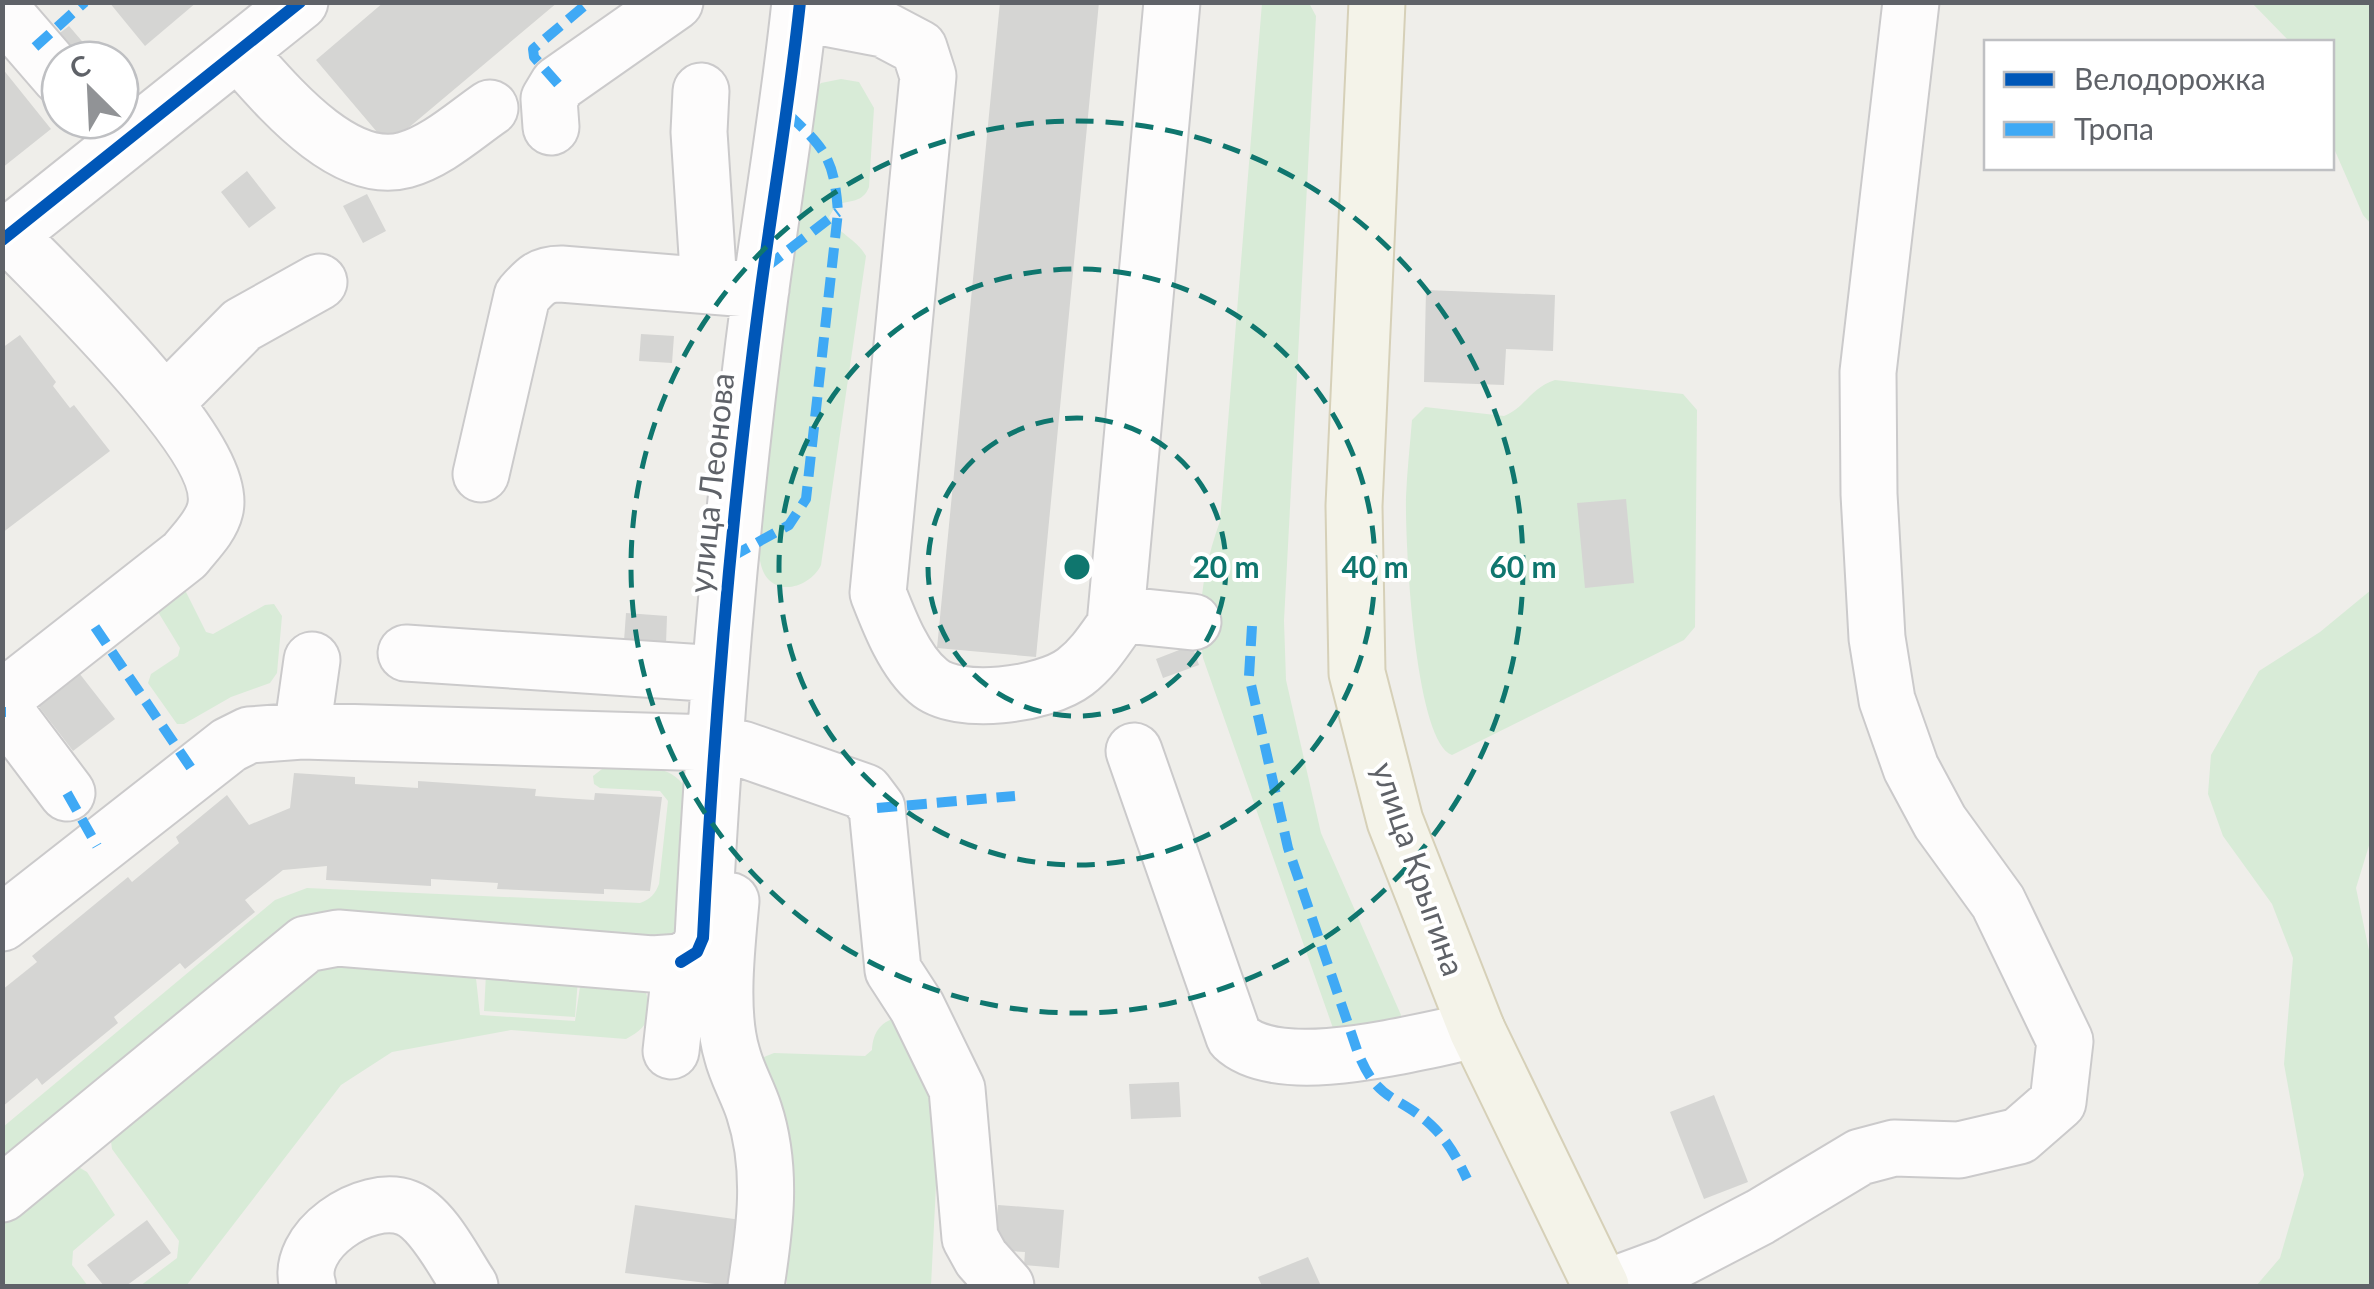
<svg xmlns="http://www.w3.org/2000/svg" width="2374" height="1289" font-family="Lato,sans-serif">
	<rect width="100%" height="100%" fill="#efeeea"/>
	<path fill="#d8ebd7" d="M 1262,3 L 1309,3 L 1316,16 L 1284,621 L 1286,680 L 1321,833 L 1401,1015 L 1398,1026 L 1334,1031 L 1203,658 C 1196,610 1204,566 1220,521 Z
		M 2252,3 L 2371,3 L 2371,224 L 2363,215 L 2332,144 L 2332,42 L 2290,42 Z
		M 841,79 L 859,82 L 874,108 L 869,187 C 863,203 850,200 836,205 L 829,217 C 838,234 856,238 866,256 L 821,565 C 811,586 779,597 765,575 C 759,564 759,553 758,541 L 808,98 L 821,83 Z
		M 1555,380 L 1683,394 L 1697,410 L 1695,627 L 1684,640 L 1452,755 C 1414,741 1405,538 1406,497 C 1407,471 1410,445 1412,420 L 1425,407 L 1504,416 C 1525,408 1530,388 1555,380 Z
		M 180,580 L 206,632 L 213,634 L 265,605 L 274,604 L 282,616 L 277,673 L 270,683 L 231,697 L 184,724 L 177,724 L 148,683 L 151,674 L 178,656 L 180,648 L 155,607 Z
		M 2371,590 L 2371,839 L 2356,888 L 2372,965 L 2371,1286 L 2256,1286 L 2280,1258 L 2304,1175 L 2284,1064 L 2293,958 L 2272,904 L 2223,836 L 2208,794 L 2211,755 L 2259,671 L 2320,632 Z
		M 621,765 C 646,767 670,765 685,787 L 677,933 L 670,948 L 296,929 L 3,1170 L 3,1127 L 275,900 L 307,888 L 640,903 C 651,899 655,894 659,884 L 668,801 L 660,791 L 600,788 L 594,784 L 593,776 L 606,766 Z
		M 343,959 L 475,969 L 480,1015 L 575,1021 L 581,980 L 642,983 C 654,1010 653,1025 626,1039 L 511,1030 L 392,1052 L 341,1085 L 186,1286 L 140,1286 L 177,1258 L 179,1241 L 112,1149 L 110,1134 L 307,968 Z
		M 486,974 L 578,979 L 575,1017 L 484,1011 Z
		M 896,1018 L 940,1104 L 931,1286 L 787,1286 L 787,1178 L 758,1065 L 764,1057 L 774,1053 L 865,1056 L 872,1050 C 873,1033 880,1022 896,1018 Z
		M 75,1165 L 87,1172 L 115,1215 L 73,1251 L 72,1265 L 88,1286 L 3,1286 L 3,1218 Z"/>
	<path fill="#d5d5d3" d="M 109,2 L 197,2 L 145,46 Z
		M 384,2 L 558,2 L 388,145 L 316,60 Z
		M 1000,2 L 1099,2 L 1036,657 L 937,648 Z
		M 69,26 L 93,54 L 85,60 L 70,60 L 52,39 Z
		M 2,68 L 51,129 L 2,168 Z
		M 247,171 L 276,208 L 249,228 L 221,192 Z
		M 367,194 L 386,231 L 363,243 L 343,206 Z
		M 1426,290 L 1555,295 L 1553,351 L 1506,349 L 1504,385 L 1424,382 Z
		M 641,334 L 674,336 L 672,363 L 639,361 Z
		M 20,335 L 56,382 L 53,386 L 70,408 L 74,405 L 110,451 L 2,533 L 2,348 Z
		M 1626,499 L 1634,583 L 1585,588 L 1577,503 Z
		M 626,613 L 667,616 L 666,644 L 624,641 Z
		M 1192,645 L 1199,665 L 1163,678 L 1156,659 Z
		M 65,655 L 115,719 L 73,751 L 23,686 Z
		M 294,773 L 355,777 L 355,784 L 418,788 L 418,781 L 536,789 L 535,796 L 563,798 L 594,800 L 595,793 L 662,797 L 650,891 L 604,889 L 604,894 L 497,889 L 498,883 L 431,879 L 431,886 L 326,880 L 327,866 L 283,870 L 245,900 L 255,912 L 185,969 L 180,963 L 114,1017 L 118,1023 L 42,1085 L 37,1078 L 2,1107 L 2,990 L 37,962 L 32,956 L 128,877 L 132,882 L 179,843 L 176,837 L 227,795 L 249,825 L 290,808 Z
		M 1179,1082 L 1181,1117 L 1131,1119 L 1129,1084 Z
		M 1714,1095 L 1748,1182 L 1704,1199 L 1670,1112 Z
		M 635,1205 L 741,1220 L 731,1286 L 625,1273 Z
		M 998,1205 L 1064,1210 L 1059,1268 L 1024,1265 L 1025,1252 L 994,1250 Z
		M 147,1220 L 171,1253 L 126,1286 L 104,1286 L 87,1265 Z
		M 1308,1257 L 1321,1286 L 1262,1286 L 1258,1277 Z"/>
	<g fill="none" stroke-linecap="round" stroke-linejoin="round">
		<g stroke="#cbcacb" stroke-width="59">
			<path id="minor" d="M 2,10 L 60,77
				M 799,13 L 883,29 L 919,48 L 928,76 L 878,593 C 889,621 904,661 928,681 C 957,707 1045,695 1075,672 C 1092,659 1103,642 1115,625 L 1172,2
				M 238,52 C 275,93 342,177 405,160 C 437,151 464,126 490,108
				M 701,91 L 699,132 L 709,286
				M 551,127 L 549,99 L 558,84 L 675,2
				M 9,235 C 53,282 231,448 215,510 C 211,527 196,541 185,555 L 8,694 L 6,712 L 67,793
				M 2,240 L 300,2
				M 166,402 L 242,325 L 319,282
				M 481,474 L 522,296 C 535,281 541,274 561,274 L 761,290
				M 1116,614 L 1193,622
				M 406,653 L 719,674
				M 302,731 L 312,660
				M 742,749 L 865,792 L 877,808 L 893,970 L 917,1007 L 957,1089 L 970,1238 L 981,1258 L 1006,1286
				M 1134,751 L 1234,1037 C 1280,1081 1418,1041 1477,1030
				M 731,901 C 727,945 719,1011 732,1054 C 737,1074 748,1092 754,1111 C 773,1169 765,1228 756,1286
				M 2,923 L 229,745 L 249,735 L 302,731 L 713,743
				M 681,962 L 697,952 L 703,938 C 714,721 732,504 761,288 C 774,193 790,98 800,2
				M 2,1194 L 306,944 L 338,938 L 652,964 L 681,962 L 671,1051
				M 308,1286 C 293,1241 366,1192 407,1208 C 433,1218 455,1264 470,1286
				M 1611,1286 L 1668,1265 L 1760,1217 L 1860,1157 L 1894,1148 L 1959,1150 L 2019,1136 L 2058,1102 L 2065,1041 L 1998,902 L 1940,822 L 1911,768 L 1887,700 L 1877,638 L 1869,494 L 1868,372 L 1911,2"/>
		</g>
		<g stroke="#d6d0b8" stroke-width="59">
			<path id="major" d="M 1377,2 L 1354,506 L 1357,673 L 1395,821 L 1477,1030 L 1601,1286"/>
		</g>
		<use href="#minor" stroke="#fdfcfc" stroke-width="55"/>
		<use href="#major" stroke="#f4f3e9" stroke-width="55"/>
		<path stroke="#3fa9f5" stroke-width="10" stroke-dasharray="20 10" stroke-linecap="butt" d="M 35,47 L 85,2
			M 558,84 L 534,57 L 533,49 L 589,2
			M 765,268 L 838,212
			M 731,557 L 789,525 L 806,499 L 838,212 C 834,157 825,149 786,112
			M 1252,626 L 1249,676 L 1288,848 L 1358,1053 C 1379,1104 1396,1093 1431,1125 C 1448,1141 1457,1158 1467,1179
			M 95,627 L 193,771
			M 2,712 L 6,712
			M 67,793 L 97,846
			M 877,808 L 1015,796"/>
		<g stroke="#fff" stroke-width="19">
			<path id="cycleway" d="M 2,240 L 300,2
				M 681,962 L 697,952 L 703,938 C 714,721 732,504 761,288 C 774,193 790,98 800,2"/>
		</g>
		<use href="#cycleway" stroke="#0057b8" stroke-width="12"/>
	</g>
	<g fill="none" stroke="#0f766e" stroke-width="5" stroke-dasharray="18 12">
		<circle cx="1077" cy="567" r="149"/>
		<circle cx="1077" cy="567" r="298"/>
		<circle cx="1077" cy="567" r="446"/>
	</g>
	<g text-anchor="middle" stroke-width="8" stroke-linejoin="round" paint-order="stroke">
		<g font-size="32" fill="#5f6268" stroke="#fff">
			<text transform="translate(712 483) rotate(-84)" y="11">улица Леонова</text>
			<text transform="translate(1418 869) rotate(71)" y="11">улица Крыгина</text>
		</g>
	</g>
	<circle cx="1077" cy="567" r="15" fill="#0f766e" stroke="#fff" stroke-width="5"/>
	<g font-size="30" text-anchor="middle" font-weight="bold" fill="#0f766e" stroke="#fff" stroke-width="8" stroke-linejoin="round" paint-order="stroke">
		<text x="1226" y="578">20 m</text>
		<text x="1375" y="578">40 m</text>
		<text x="1523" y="578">60 m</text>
	</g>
	<rect width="2374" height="1289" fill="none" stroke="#5f6268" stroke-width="10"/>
	<rect x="1984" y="40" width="350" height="130" fill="#ffffff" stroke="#bfc0c3" stroke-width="2.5"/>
	<rect x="2004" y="72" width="50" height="15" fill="#0057b8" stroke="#bfc0c3" stroke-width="2.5"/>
	<text x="2074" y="90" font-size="30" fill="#5f6268">Велодорожка</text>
	<rect x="2004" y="122" width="50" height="15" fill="#3fa9f5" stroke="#bfc0c3" stroke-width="2.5"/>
	<text x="2074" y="140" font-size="30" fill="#5f6268">Тропа</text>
	<g transform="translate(90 90) rotate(336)"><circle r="48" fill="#ffffff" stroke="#bfc0c3" stroke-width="2.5"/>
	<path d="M0-8L18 38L0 25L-18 38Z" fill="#919396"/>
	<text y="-15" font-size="28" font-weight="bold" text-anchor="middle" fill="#5f6268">С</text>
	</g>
</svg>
